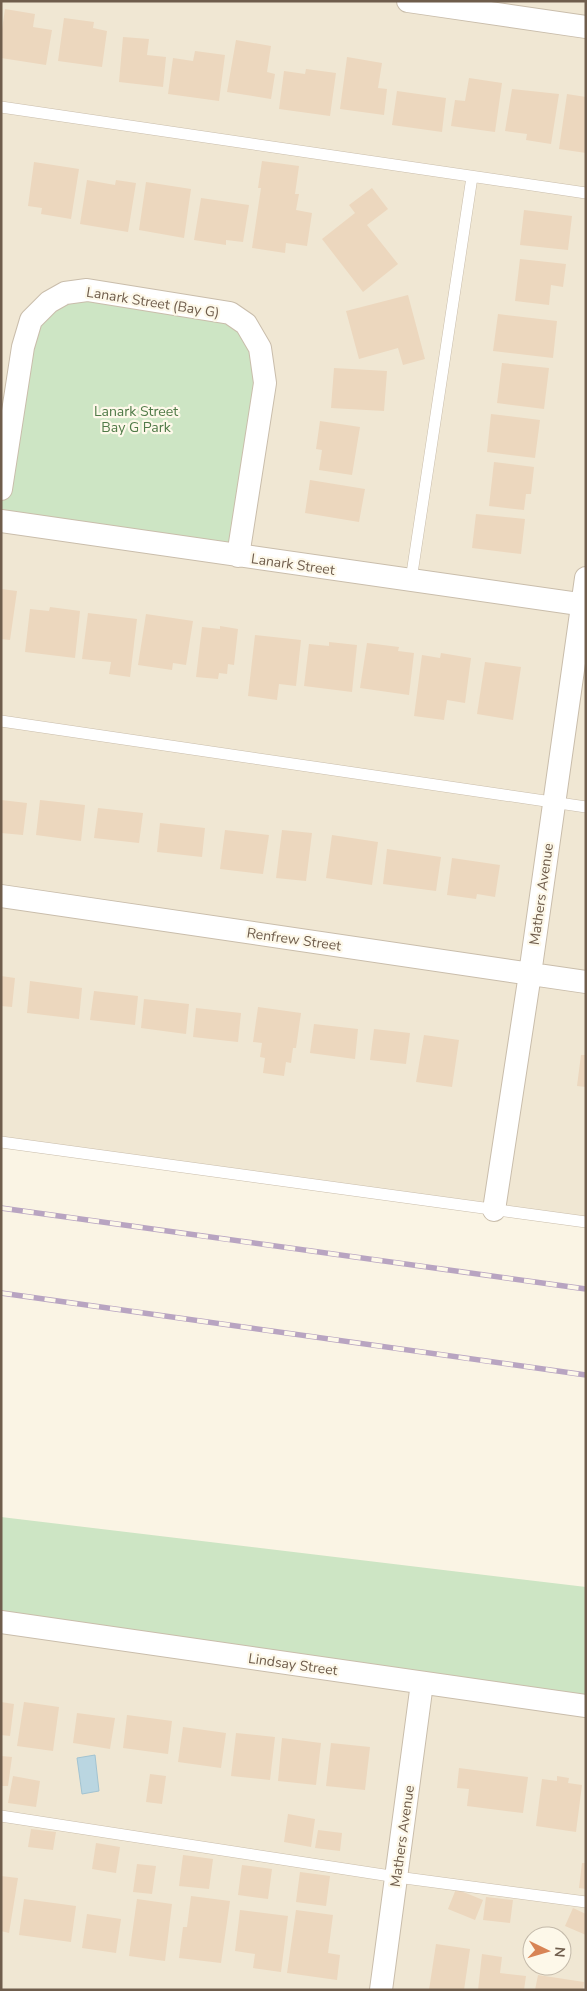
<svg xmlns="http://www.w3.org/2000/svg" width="587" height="1991" font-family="'Nunito Sans',sans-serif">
	<rect width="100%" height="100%" fill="#faf4e4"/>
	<path fill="#f0e7d3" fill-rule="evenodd" d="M 1,1 L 586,1 L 586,1222 L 1,1145 Z
		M 1,1615 L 586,1706 L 586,1990 L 1,1990 ZM 532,1936 L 562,1936 L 562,1966 L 532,1966 Z"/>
	<path fill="#cde5c4" d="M 65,293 L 230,313 L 260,348 L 238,556 L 1,521 L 1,489 L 23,347 Z
		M 1,1517 L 586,1587 L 586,1706 L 1,1615 Z"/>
	<path fill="#bad6e1" stroke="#a2c3d1" d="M 95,1755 L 99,1791 L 82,1794 L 77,1758 Z"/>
	<path fill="#ecd7be" d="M 5,9 L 35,14 L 33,27 L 52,30 L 46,65 L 1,58 L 1,36 Z
		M 64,18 L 94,22 L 93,28 L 107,31 L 102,67 L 58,61 Z
		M 123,37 L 149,39 L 147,55 L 166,57 L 163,87 L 119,82 Z
		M 236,40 L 271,46 L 267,72 L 275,74 L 271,99 L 227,92 Z
		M 195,51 L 225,55 L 219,101 L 168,94 L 173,58 L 193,61 Z
		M 347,57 L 382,63 L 378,88 L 387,89 L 384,115 L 340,109 Z
		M 306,69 L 336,73 L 330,116 L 279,109 L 284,71 L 305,74 Z
		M 469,78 L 502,83 L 495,132 L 451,126 L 455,100 L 465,101 Z
		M 512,89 L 559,94 L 551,144 L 526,140 L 527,134 L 505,131 Z
		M 397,91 L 446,98 L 442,132 L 392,125 Z
		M 567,94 L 586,97 L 586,153 L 559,149 Z
		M 262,161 L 299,166 L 295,194 L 299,194 L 296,210 L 312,213 L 307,246 L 286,243 L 285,253 L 252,248 L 261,188 L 258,188 Z
		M 34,162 L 79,169 L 71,219 L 41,214 L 42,208 L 28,206 Z
		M 87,180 L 115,185 L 116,180 L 136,183 L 128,232 L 80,224 Z
		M 146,182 L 191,189 L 184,238 L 139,230 Z
		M 372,188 L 388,209 L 367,225 L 398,264 L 363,292 L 322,239 L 355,213 L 349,205 Z
		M 201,198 L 249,205 L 243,242 L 226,240 L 226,245 L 194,240 Z
		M 524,210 L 572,216 L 568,250 L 520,245 Z
		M 520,259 L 566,264 L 563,287 L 551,285 L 549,305 L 515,301 Z
		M 408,295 L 425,359 L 403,365 L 398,348 L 359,359 L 346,311 Z
		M 498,314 L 557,321 L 553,358 L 493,351 Z
		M 502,363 L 549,368 L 544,409 L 497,403 Z
		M 334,368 L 387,371 L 384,411 L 331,408 Z
		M 491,414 L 540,420 L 535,458 L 487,452 Z
		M 320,421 L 360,427 L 352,475 L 319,470 L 322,450 L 316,449 Z
		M 494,462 L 534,467 L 531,494 L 526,494 L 524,510 L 489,506 Z
		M 310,480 L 365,489 L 359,522 L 305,513 Z
		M 476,514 L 525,519 L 521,554 L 472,548 Z
		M 1,589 L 17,591 L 10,640 L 1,639 Z
		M 50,607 L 80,611 L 75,658 L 25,652 L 30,609 L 49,611 Z
		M 88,613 L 137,619 L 130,677 L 109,674 L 111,662 L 82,659 Z
		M 146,614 L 193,621 L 186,665 L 173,663 L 172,670 L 138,665 Z
		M 220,626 L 238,629 L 234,665 L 228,664 L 227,674 L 219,673 L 218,679 L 196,677 L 202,627 L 220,629 Z
		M 255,635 L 301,640 L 296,686 L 279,684 L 277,700 L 248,696 Z
		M 329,642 L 357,645 L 352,692 L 304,686 L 309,644 L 329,646 Z
		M 367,643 L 399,647 L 398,651 L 414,653 L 409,695 L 360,688 Z
		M 441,653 L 471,658 L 465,703 L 447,700 L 444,720 L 414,716 L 422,655 L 440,658 Z
		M 485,662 L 521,667 L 513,720 L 477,714 Z
		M 1,800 L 27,803 L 23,835 L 1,833 Z
		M 40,800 L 85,805 L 81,841 L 36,835 Z
		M 98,808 L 143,813 L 139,843 L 94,838 Z
		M 160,823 L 205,828 L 202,857 L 157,852 Z
		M 225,830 L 269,835 L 263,874 L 220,869 Z
		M 282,830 L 312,833 L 306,881 L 276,878 Z
		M 332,835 L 378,842 L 372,885 L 326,878 Z
		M 387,849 L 441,857 L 436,891 L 383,884 Z
		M 452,858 L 500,865 L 495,897 L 477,894 L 476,899 L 447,895 Z
		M 1,976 L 15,978 L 12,1007 L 1,1006 Z
		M 30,981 L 82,988 L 79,1019 L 27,1013 Z
		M 94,991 L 138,996 L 135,1025 L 90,1020 Z
		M 144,999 L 189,1004 L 186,1034 L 141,1028 Z
		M 258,1007 L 301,1013 L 296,1048 L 293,1048 L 291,1063 L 286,1062 L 284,1076 L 263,1073 L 265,1058 L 260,1057 L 262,1043 L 253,1042 Z
		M 196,1008 L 241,1013 L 238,1042 L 193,1037 Z
		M 314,1024 L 358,1029 L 355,1059 L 310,1053 Z
		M 374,1029 L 410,1033 L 406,1064 L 370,1060 Z
		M 424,1035 L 459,1040 L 452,1087 L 416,1082 Z
		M 581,1055 L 586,1055 L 586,1087 L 577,1086 Z
		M 1,1702 L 14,1704 L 10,1736 L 1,1735 Z
		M 24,1702 L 59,1707 L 53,1751 L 17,1746 Z
		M 77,1713 L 115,1718 L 110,1749 L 73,1743 Z
		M 127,1715 L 172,1721 L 168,1754 L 123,1748 Z
		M 183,1727 L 226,1733 L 221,1768 L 178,1762 Z
		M 236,1733 L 275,1737 L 270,1780 L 231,1776 Z
		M 282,1738 L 321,1743 L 316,1785 L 278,1781 Z
		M 331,1743 L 370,1747 L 365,1790 L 326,1786 Z
		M 1,1756 L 12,1757 L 8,1786 L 1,1786 Z
		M 459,1768 L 528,1777 L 523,1813 L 467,1806 L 469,1789 L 457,1788 Z
		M 150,1774 L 166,1776 L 162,1804 L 146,1802 Z
		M 13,1776 L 40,1781 L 36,1807 L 8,1803 Z
		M 557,1776 L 569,1778 L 568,1783 L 582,1785 L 576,1832 L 536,1826 L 542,1779 L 557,1781 Z
		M 288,1814 L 315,1819 L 311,1847 L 284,1842 Z
		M 31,1829 L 56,1832 L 53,1850 L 28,1847 Z
		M 318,1830 L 342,1833 L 340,1851 L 315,1848 Z
		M 96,1843 L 120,1847 L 116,1873 L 92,1869 Z
		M 183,1855 L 213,1859 L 209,1889 L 179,1886 Z
		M 582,1863 L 586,1863 L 586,1889 L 579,1888 Z
		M 137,1864 L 156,1866 L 152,1894 L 133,1892 Z
		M 242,1865 L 272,1869 L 268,1899 L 238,1895 Z
		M 300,1872 L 330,1876 L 326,1906 L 296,1902 Z
		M 1,1876 L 18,1878 L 9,1933 L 1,1931 Z
		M 456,1889 L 483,1900 L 475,1920 L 448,1909 Z
		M 191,1896 L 230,1901 L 221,1963 L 179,1958 L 183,1927 L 187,1927 Z
		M 486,1897 L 513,1900 L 510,1923 L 483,1920 Z
		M 24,1899 L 76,1906 L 71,1942 L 19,1935 Z
		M 137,1899 L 172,1904 L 165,1961 L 129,1956 Z
		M 573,1908 L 586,1914 L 586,1935 L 565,1926 Z
		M 240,1910 L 288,1916 L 281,1972 L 253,1968 L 255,1954 L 235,1951 Z
		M 296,1910 L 333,1915 L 328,1953 L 340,1955 L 337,1980 L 287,1973 Z
		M 87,1914 L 121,1919 L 116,1953 L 82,1948 Z
		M 436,1944 L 470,1949 L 464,1990 L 429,1990 Z
		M 482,1954 L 502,1957 L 500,1973 L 526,1976 L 524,1990 L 478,1990 Z
		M 538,1975 L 584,1982 L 583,1990 L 535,1990 Z"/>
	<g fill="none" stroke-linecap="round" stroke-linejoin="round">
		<g stroke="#c9bdab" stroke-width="12">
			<path id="service" d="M 1,107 L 586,193
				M 411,580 L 472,177
				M 1,721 L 586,807
				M 1,1142 L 586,1222
				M 1,1816 L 397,1877 L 586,1902"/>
		</g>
		<g stroke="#c9bdab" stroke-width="24">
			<path id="minor" d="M 408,1 L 586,27
				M 1,489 L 23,347 L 31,320 L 49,302 L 65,293 L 87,290 L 230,313 L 246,324 L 260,348 L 265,383 L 238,556
				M 1,521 L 586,605
				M 1,896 L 586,982
				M 494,1210 L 530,974 L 586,578
				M 1,1622 L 586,1706
				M 381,1990 L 422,1683"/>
		</g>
		<use href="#service" stroke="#fff" stroke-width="11"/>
		<use href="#minor" stroke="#fff" stroke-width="22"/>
		<g stroke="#b8a4c1" stroke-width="5.5">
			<path id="rail" d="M 1,1208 L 586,1289
				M 1,1293 L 586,1375"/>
		</g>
		<use href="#rail" stroke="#fdf8e9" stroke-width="4" stroke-dasharray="11" stroke-linecap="butt"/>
	</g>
	<g text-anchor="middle" stroke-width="4.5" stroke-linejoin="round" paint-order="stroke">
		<g font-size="14" fill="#6f5d4c" stroke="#fdf8e9">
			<text transform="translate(153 302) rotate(9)" y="5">Lanark Street (Bay G)</text>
			<text transform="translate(293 564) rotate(8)" y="5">Lanark Street</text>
			<text transform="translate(541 894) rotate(-82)" y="5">Mathers Avenue</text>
			<text transform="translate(294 939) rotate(8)" y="5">Renfrew Street</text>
			<text transform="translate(293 1664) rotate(8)" y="5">Lindsay Street</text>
			<text transform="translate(402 1836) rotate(-82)" y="5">Mathers Avenue</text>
		</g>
		<g font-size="14" fill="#507a48" stroke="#fdf8e9">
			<text x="136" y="416">Lanark Street<tspan x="136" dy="16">Bay G Park</tspan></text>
		</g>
	</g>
	<rect width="587" height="1991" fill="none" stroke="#6f5d4c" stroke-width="5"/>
	<g transform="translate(547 1951) rotate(95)"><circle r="24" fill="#fdf8e9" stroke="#c4baaa"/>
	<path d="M0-4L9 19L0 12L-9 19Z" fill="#d88455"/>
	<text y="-8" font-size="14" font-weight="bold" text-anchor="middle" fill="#6f5d4c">N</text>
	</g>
</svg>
